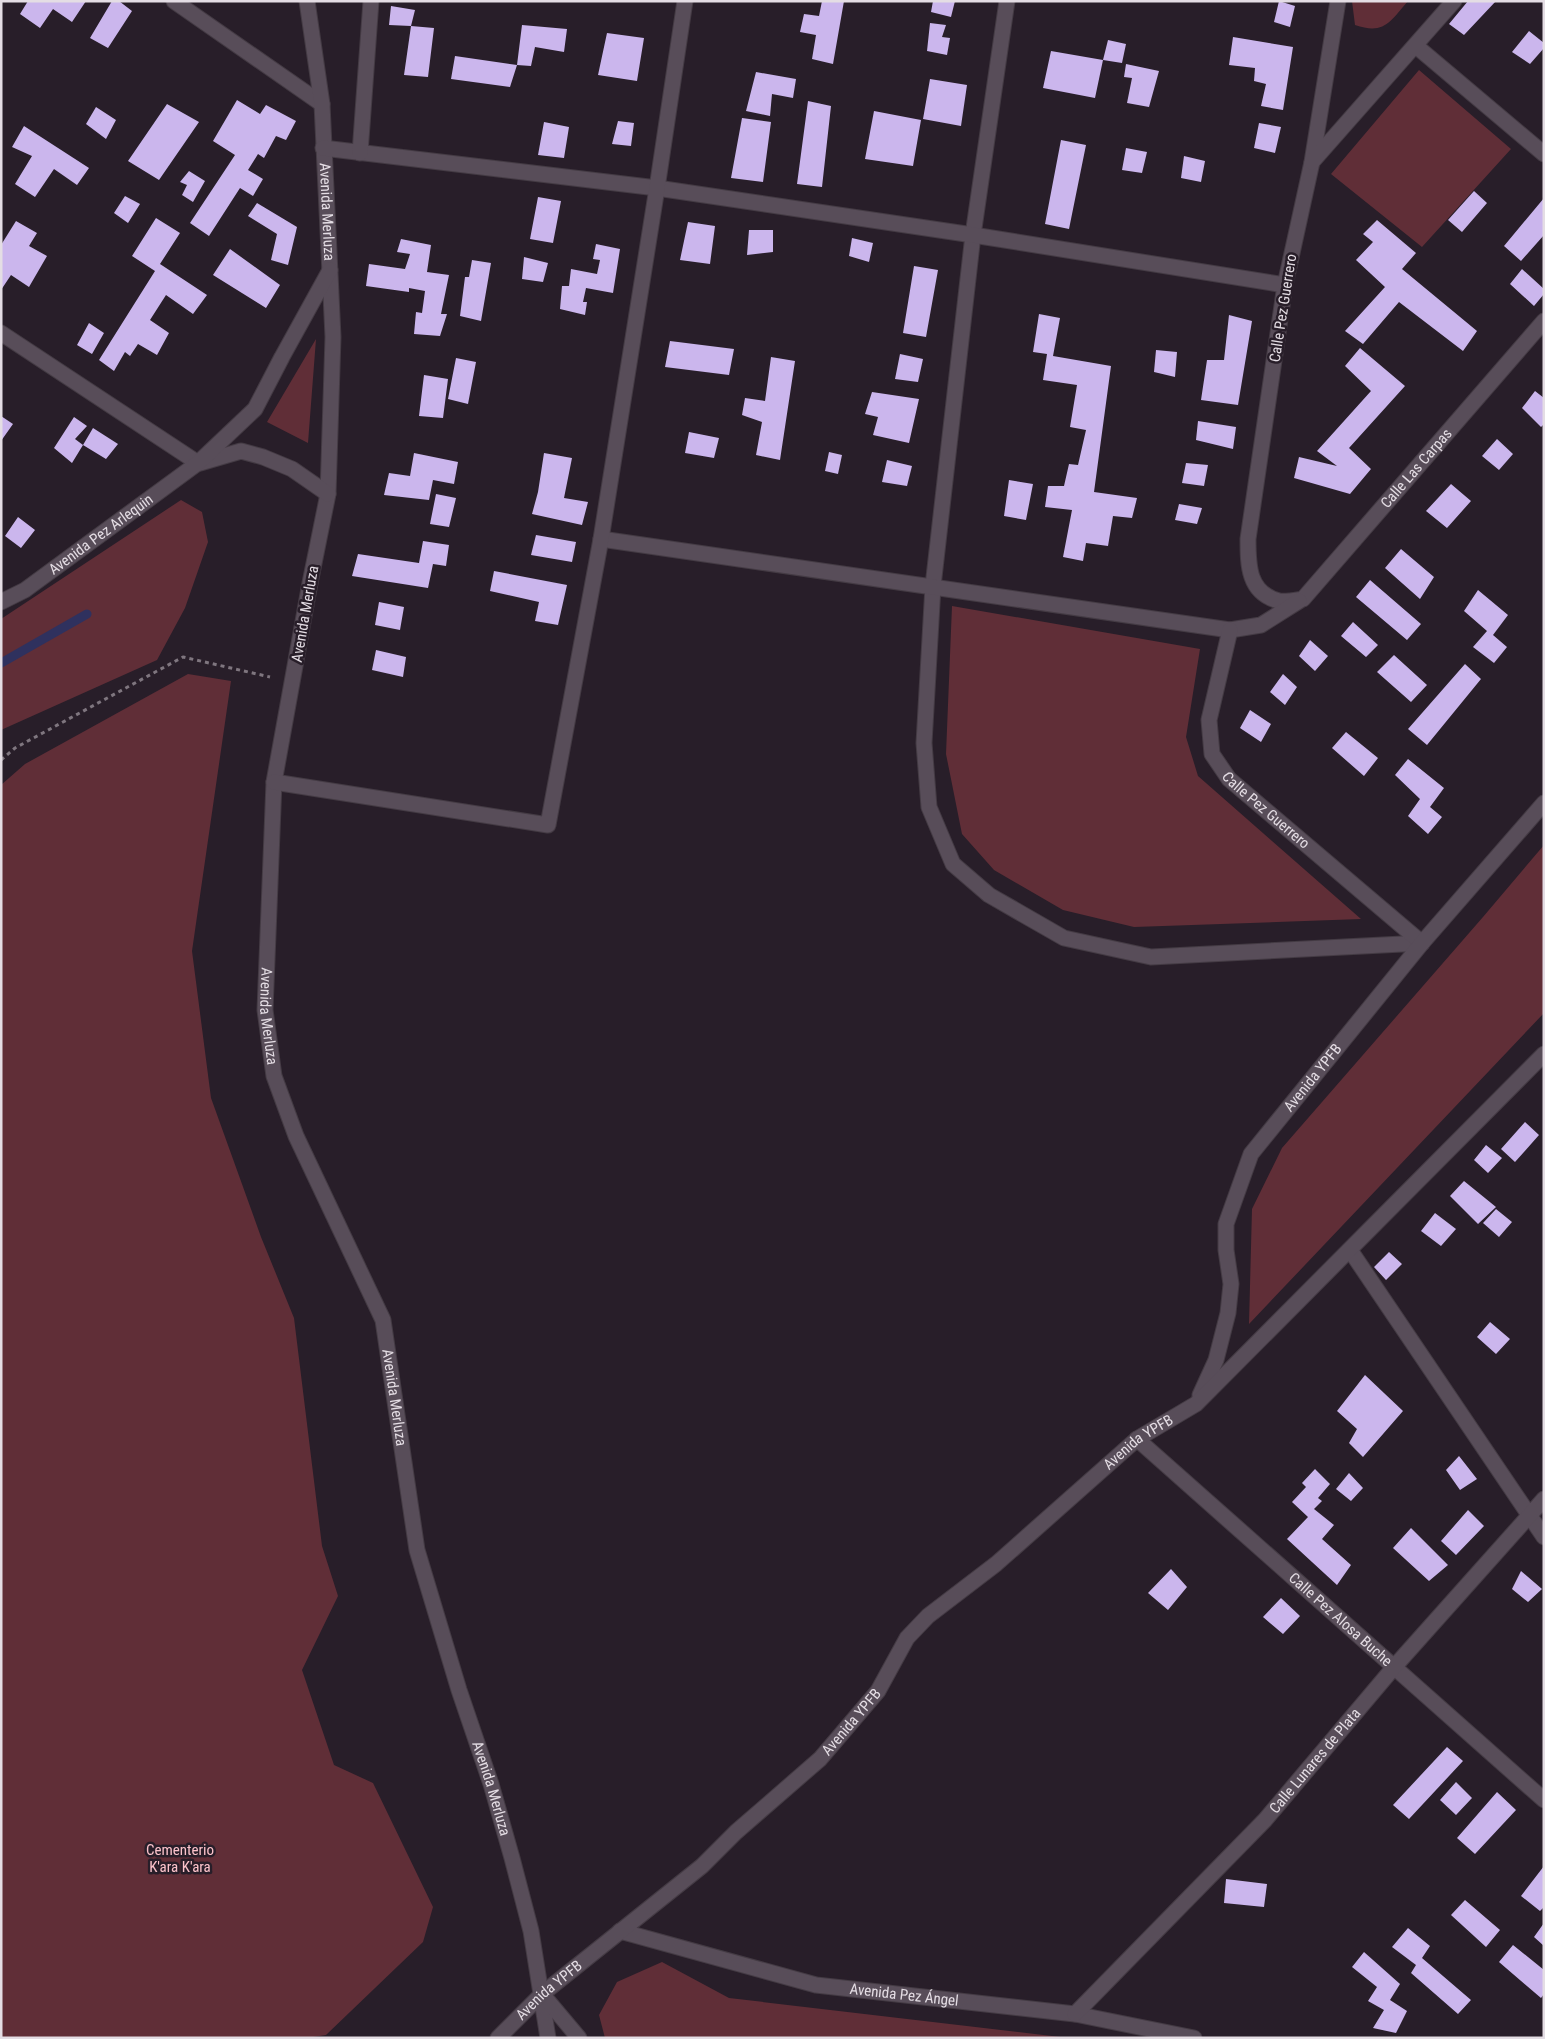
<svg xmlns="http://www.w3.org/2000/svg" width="1545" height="2039" font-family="'Roboto Condensed',sans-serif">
	<rect width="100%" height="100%" fill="#281e29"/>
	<path fill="#602e37" d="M 1352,1 L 1408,1 C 1390,22 1384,35 1355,25 Z
		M 1419,70 L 1511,149 L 1422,247 L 1331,174 Z
		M 316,339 L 308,443 L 267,422 Z
		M 181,500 L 202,512 L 208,542 L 185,608 L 157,660 L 1,730 L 1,619 Z
		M 952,606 L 1200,649 L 1186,737 L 1198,776 L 1361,919 L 1134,927 L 1063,910 L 994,870 L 962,834 L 946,754 Z
		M 188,674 L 231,681 L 192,951 L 211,1098 L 261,1237 L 294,1318 L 322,1546 L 338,1596 L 302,1670 L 334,1765 L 373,1783 L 433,1907 L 423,1942 L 326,2035 L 307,2038 L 1,2038 L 1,785 L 25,764 Z
		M 1544,845 L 1544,1013 L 1249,1324 L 1252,1209 L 1282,1148 L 1483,917 Z
		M 662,1962 L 729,1998 L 1069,2038 L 605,2038 L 599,2015 L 617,1982 Z"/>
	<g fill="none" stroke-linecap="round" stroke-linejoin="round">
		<path stroke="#2f315e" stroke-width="9" d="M 1,663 L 87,614"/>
	</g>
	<path fill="#cbb6ed" d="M 28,1 L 86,1 L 72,22 L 53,9 L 40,28 L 20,14 Z
		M 112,1 L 119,1 L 132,11 L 108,48 L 90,38 Z
		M 822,1 L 844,1 L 833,64 L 812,59 L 816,35 L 800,32 L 804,14 L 819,16 Z
		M 933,1 L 955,1 L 951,17 L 931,12 Z
		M 1279,1 L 1295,6 L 1290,27 L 1274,22 Z
		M 1468,1 L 1496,1 L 1464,35 L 1449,24 Z
		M 391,6 L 415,10 L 411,26 L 389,25 Z
		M 930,23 L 946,25 L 942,37 L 950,38 L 947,55 L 927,51 Z
		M 522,25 L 567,29 L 564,52 L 535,47 L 531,66 L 517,65 Z
		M 411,26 L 434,28 L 428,77 L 404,75 Z
		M 1529,31 L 1544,43 L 1544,48 L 1530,64 L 1512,52 Z
		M 607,33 L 644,38 L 637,81 L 598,75 Z
		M 1233,37 L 1293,47 L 1283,110 L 1261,106 L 1266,84 L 1254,81 L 1255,68 L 1229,65 Z
		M 1108,40 L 1126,44 L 1122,63 L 1103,60 Z
		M 1051,51 L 1103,60 L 1095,98 L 1043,88 Z
		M 455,56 L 517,65 L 510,87 L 451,79 Z
		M 1126,64 L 1159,71 L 1149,107 L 1127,103 L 1132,78 L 1124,77 Z
		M 756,72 L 796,79 L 793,98 L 772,94 L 770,116 L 746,111 Z
		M 930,79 L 967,85 L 961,126 L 923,119 Z
		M 237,100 L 260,114 L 266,105 L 296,121 L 286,140 L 276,136 L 264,158 L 258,154 L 248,170 L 263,179 L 253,196 L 240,188 L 209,236 L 190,223 L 235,155 L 213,141 Z
		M 808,101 L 831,106 L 822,187 L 797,184 Z
		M 167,104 L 199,122 L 159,180 L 128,161 Z
		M 96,107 L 116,120 L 106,139 L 86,124 Z
		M 874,111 L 921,120 L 913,166 L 865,159 Z
		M 742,118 L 771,122 L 763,182 L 731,178 Z
		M 618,121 L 634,123 L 631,146 L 612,144 Z
		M 544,122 L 569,127 L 564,158 L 538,155 Z
		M 1259,123 L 1281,127 L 1275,153 L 1254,148 Z
		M 24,126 L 89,168 L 77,185 L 54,169 L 35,197 L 15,184 L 32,156 L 12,147 Z
		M 1061,140 L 1086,145 L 1069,229 L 1045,224 Z
		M 1126,148 L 1147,152 L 1142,173 L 1122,170 Z
		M 1184,156 L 1205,161 L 1201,182 L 1181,178 Z
		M 189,171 L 205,181 L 193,202 L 182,195 L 187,185 L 180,182 Z
		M 1474,191 L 1487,203 L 1462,232 L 1448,220 Z
		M 125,196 L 140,204 L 128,223 L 114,213 Z
		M 538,197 L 561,201 L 553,243 L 530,239 Z
		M 1544,198 L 1544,235 L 1521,261 L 1504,246 Z
		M 257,203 L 297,227 L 288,265 L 271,260 L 277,234 L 248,216 Z
		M 156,218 L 180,233 L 160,264 L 207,295 L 193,314 L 166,295 L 150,320 L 169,333 L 157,355 L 138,344 L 130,356 L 125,352 L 114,371 L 99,360 L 155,271 L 132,256 Z
		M 1377,220 L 1416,253 L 1402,269 L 1477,331 L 1463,351 L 1399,302 L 1363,344 L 1345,331 L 1385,287 L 1356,260 L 1373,242 L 1363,234 Z
		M 16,221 L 37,233 L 29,246 L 47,256 L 29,287 L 11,275 L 1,290 L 1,245 Z
		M 688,222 L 715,226 L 710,264 L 680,260 Z
		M 749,230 L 773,230 L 773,252 L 747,255 Z
		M 852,238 L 873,243 L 869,262 L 849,256 Z
		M 401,239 L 431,245 L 427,272 L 449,275 L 441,314 L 447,314 L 440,336 L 414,334 L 416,312 L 422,313 L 425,291 L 409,288 L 409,292 L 366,286 L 369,264 L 405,269 L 410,254 L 397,252 Z
		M 596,244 L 620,249 L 613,293 L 586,288 L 583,302 L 587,302 L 585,315 L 560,309 L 562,286 L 569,286 L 571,269 L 597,274 L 600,260 L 593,259 Z
		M 230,249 L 280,285 L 266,308 L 213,275 Z
		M 524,257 L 548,263 L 543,282 L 522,279 Z
		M 472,260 L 491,263 L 481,321 L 460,316 L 465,277 L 469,277 Z
		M 914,266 L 938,270 L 926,337 L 903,333 Z
		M 1522,269 L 1544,289 L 1544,294 L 1534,306 L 1510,284 Z
		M 1039,314 L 1060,318 L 1053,356 L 1111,366 L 1094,492 L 1137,498 L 1132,518 L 1113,516 L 1108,546 L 1086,543 L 1083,561 L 1063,557 L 1072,510 L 1045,507 L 1048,486 L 1064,486 L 1069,464 L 1078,465 L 1086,430 L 1070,427 L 1077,385 L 1043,380 L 1047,354 L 1033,352 Z
		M 1229,315 L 1252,321 L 1238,405 L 1201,400 L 1207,360 L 1224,360 Z
		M 89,323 L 104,333 L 92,354 L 77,345 Z
		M 670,341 L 734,349 L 729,375 L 665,367 Z
		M 1360,348 L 1405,386 L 1349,448 L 1371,469 L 1350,494 L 1294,478 L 1299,457 L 1337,466 L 1317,451 L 1371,391 L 1345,366 Z
		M 1156,350 L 1177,352 L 1175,377 L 1154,372 Z
		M 900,354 L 923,359 L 918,382 L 895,379 Z
		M 771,357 L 795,361 L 780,460 L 756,455 L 762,422 L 742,415 L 745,398 L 765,401 Z
		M 456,358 L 476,362 L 468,404 L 448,399 Z
		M 424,375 L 448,379 L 443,418 L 419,416 Z
		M 1535,391 L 1544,398 L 1544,424 L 1541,427 L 1522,408 Z
		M 872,392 L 919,399 L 909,443 L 873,435 L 878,417 L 865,414 Z
		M 1,416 L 13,424 L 1,441 Z
		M 74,417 L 87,426 L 75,439 L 83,445 L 93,428 L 118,444 L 106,459 L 83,445 L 72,463 L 54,448 Z
		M 1198,421 L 1236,427 L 1233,449 L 1196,440 Z
		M 689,432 L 719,438 L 714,458 L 685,453 Z
		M 1497,439 L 1513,454 L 1499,470 L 1482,456 Z
		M 829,452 L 842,455 L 838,474 L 825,471 Z
		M 414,453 L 458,462 L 454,484 L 433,480 L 429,500 L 384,495 L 389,473 L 410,476 Z
		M 544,453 L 572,458 L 564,498 L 588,502 L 582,525 L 532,514 L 538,492 Z
		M 887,460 L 912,466 L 907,486 L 882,482 Z
		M 1186,463 L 1208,465 L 1204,486 L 1182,483 Z
		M 1009,480 L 1033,484 L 1026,520 L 1004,516 Z
		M 1451,484 L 1471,501 L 1447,528 L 1426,511 Z
		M 436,494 L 456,498 L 449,527 L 430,524 Z
		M 1179,504 L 1202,508 L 1197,524 L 1175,520 Z
		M 18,517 L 35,530 L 21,548 L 5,536 Z
		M 536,535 L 576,542 L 572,562 L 531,555 Z
		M 423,541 L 449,545 L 446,566 L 433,564 L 428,588 L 352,576 L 358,554 L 419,563 Z
		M 1401,549 L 1434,577 L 1420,599 L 1385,568 Z
		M 494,571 L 567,585 L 558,625 L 535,621 L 539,602 L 490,591 Z
		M 1370,580 L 1421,624 L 1407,640 L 1356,597 Z
		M 1478,590 L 1508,615 L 1493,635 L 1507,647 L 1494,663 L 1473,647 L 1487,631 L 1464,611 Z
		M 379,602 L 404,607 L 400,630 L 375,625 Z
		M 1353,622 L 1378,645 L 1366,657 L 1341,636 Z
		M 1310,640 L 1328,656 L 1315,671 L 1299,656 Z
		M 376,650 L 406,657 L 403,677 L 372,670 Z
		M 1394,655 L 1427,685 L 1411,702 L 1377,672 Z
		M 1465,664 L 1481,679 L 1427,745 L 1408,729 Z
		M 1283,674 L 1297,687 L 1285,705 L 1270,692 Z
		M 1250,710 L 1271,724 L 1261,742 L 1240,728 Z
		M 1346,732 L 1378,758 L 1364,776 L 1332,748 Z
		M 1408,759 L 1444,788 L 1430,807 L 1442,817 L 1428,834 L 1408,816 L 1420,799 L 1395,775 Z
		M 1525,1122 L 1539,1135 L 1515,1162 L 1501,1149 Z
		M 1486,1145 L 1502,1158 L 1488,1173 L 1474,1160 Z
		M 1464,1181 L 1496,1207 L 1478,1224 L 1450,1196 Z
		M 1496,1209 L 1512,1222 L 1499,1237 L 1483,1223 Z
		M 1435,1213 L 1456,1229 L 1441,1246 L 1421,1231 Z
		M 1389,1252 L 1402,1264 L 1386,1280 L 1374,1267 Z
		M 1490,1322 L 1510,1339 L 1496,1354 L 1477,1337 Z
		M 1365,1375 L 1403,1411 L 1363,1457 L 1349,1443 L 1357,1429 L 1337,1411 Z
		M 1459,1456 L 1477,1479 L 1460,1490 L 1446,1470 Z
		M 1315,1469 L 1330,1484 L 1318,1498 L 1322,1501 L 1314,1509 L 1334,1525 L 1322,1539 L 1351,1565 L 1337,1585 L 1287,1539 L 1308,1517 L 1292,1502 L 1306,1487 L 1302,1483 Z
		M 1349,1473 L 1363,1488 L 1351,1501 L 1336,1489 Z
		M 1468,1510 L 1484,1526 L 1456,1555 L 1441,1541 Z
		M 1411,1528 L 1448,1565 L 1429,1581 L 1393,1548 Z
		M 1171,1569 L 1187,1587 L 1168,1610 L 1148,1593 Z
		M 1521,1571 L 1542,1589 L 1528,1602 L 1512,1589 Z
		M 1281,1598 L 1300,1616 L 1283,1634 L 1263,1617 Z
		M 1447,1747 L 1463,1761 L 1409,1819 L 1393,1805 Z
		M 1456,1782 L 1472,1798 L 1456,1815 L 1440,1800 Z
		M 1497,1792 L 1516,1810 L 1475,1854 L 1457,1838 Z
		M 1544,1866 L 1544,1907 L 1540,1911 L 1521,1896 Z
		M 1226,1879 L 1267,1884 L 1264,1907 L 1224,1903 Z
		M 1465,1900 L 1500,1930 L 1486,1947 L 1451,1915 Z
		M 1544,1923 L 1544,1946 L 1534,1937 Z
		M 1408,1928 L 1430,1946 L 1422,1958 L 1471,2000 L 1458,2014 L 1411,1973 L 1416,1965 L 1392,1947 Z
		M 1513,1945 L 1544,1970 L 1544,1994 L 1541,1998 L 1499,1962 Z
		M 1364,1952 L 1400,1984 L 1390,2000 L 1407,2011 L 1396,2033 L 1373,2028 L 1384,2010 L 1368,2001 L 1377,1987 L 1352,1967 Z"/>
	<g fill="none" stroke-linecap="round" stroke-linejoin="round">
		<g stroke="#443b44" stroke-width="17">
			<g id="minor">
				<path d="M 174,1 L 322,104"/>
				<path id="s1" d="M 307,1 L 322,104 L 333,337 L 328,494 L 310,583 L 274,782 L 265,1010 L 274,1076 L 296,1136 L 383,1320 L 417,1550 L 459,1690 L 491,1784 L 512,1858 L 531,1931 L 548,2038"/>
				<path d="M 1007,1 L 973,235 L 933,586 L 924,743 L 929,807 L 953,864 L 989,895 L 1064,938 L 1151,957 L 1422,943"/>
				<path id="s2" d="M 1338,1 L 1312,162 L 1285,285 L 1248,539 C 1248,565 1248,593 1279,601 C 1286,602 1296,600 1303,599 L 1544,321"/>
				<path d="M 1416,46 L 1544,154"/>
				<path d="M 323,148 L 657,188 L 973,235 L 1285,285"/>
				<path d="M 360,153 L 371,1"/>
				<path d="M 1312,162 L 1454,1"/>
				<path d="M 1,333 L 198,463"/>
				<path d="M 200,463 L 241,451 L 263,457 L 292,469 L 328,494"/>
				<path d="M 601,539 L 1230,630 L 1261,625 L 1299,601"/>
				<path id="s3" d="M 1,602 L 25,590 L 198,463 L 255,409 L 282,357 L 330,270"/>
				<path id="s4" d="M 1230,630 L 1209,720 L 1212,754 L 1229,779 L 1422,943"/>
				<path d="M 274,782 L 548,825 L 601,539 L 657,188 L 685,1"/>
				<path d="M 1350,1250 L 1544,1537"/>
				<path id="s5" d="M 1200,1395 L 1216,1360 L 1228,1313 L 1231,1284 L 1226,1250 L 1226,1224 L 1251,1154 L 1422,943 L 1544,803"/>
				<path id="s6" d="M 1137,1439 L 1544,1800"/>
				<path id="s7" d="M 620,1931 L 816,1985 L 1075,2014 L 1194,2038"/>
				<path d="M 542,1994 L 579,2038"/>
				<path id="s8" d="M 1075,2014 L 1265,1820 L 1395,1666 L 1544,1499"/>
				<path id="s9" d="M 498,2038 L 542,1994 L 702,1866 L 736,1832 L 820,1759 L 878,1691 L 907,1638 L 928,1616 L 996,1564 L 1137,1439 L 1196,1404 L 1544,1054"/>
			</g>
		</g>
		<path stroke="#7f767f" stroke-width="3" stroke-dasharray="4 4" stroke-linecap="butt" d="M 1,760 L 15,748 L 183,657 L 270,677"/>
		<use href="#minor" stroke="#584d59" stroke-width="15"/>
	</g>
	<g text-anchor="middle" stroke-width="5" stroke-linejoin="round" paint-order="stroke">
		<g font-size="15" fill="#e4dde4" stroke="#281e29">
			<text dy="5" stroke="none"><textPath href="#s1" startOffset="212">Avenida Merluza</textPath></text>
			<text transform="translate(1283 308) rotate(-81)" y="5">Calle Pez Guerrero</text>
			<text dy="5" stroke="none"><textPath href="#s2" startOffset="819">Calle Las Carpas</textPath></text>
			<text dy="5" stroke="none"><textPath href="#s3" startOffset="121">Avenida Pez Arlequin</textPath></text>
			<text transform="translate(305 614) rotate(-80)" y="5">Avenida Merluza</text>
			<text dy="5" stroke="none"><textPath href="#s4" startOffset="205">Calle Pez Guerrero</textPath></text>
			<text dy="5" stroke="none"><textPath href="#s1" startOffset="1022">Avenida Merluza</textPath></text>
			<text dy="5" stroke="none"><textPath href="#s5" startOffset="349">Avenida YPFB</textPath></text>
			<text dy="5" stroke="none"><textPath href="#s1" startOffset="1428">Avenida Merluza</textPath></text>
			<text dy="5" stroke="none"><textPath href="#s9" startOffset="880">Avenida YPFB</textPath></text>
			<text dy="5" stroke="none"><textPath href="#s6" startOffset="272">Calle Pez Alosa Buche</textPath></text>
			<text dy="5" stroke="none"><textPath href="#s9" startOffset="475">Avenida YPFB</textPath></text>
			<text dy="5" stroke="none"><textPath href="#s8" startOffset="349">Calle Lunares de Plata</textPath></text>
			<text dy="5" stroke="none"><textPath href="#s1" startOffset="1832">Avenida Merluza</textPath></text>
			<text dy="5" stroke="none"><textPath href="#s9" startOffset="70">Avenida YPFB</textPath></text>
			<text dy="5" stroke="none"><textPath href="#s7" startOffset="292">Avenida Pez Ángel</textPath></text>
		</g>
		<g font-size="15" fill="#fcc3cb" stroke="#281e29">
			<text x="180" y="1855">Cementerio<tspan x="180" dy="17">K'ara K'ara</tspan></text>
		</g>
	</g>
	<rect width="1545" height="2039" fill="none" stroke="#e4dde4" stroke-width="5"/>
</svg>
